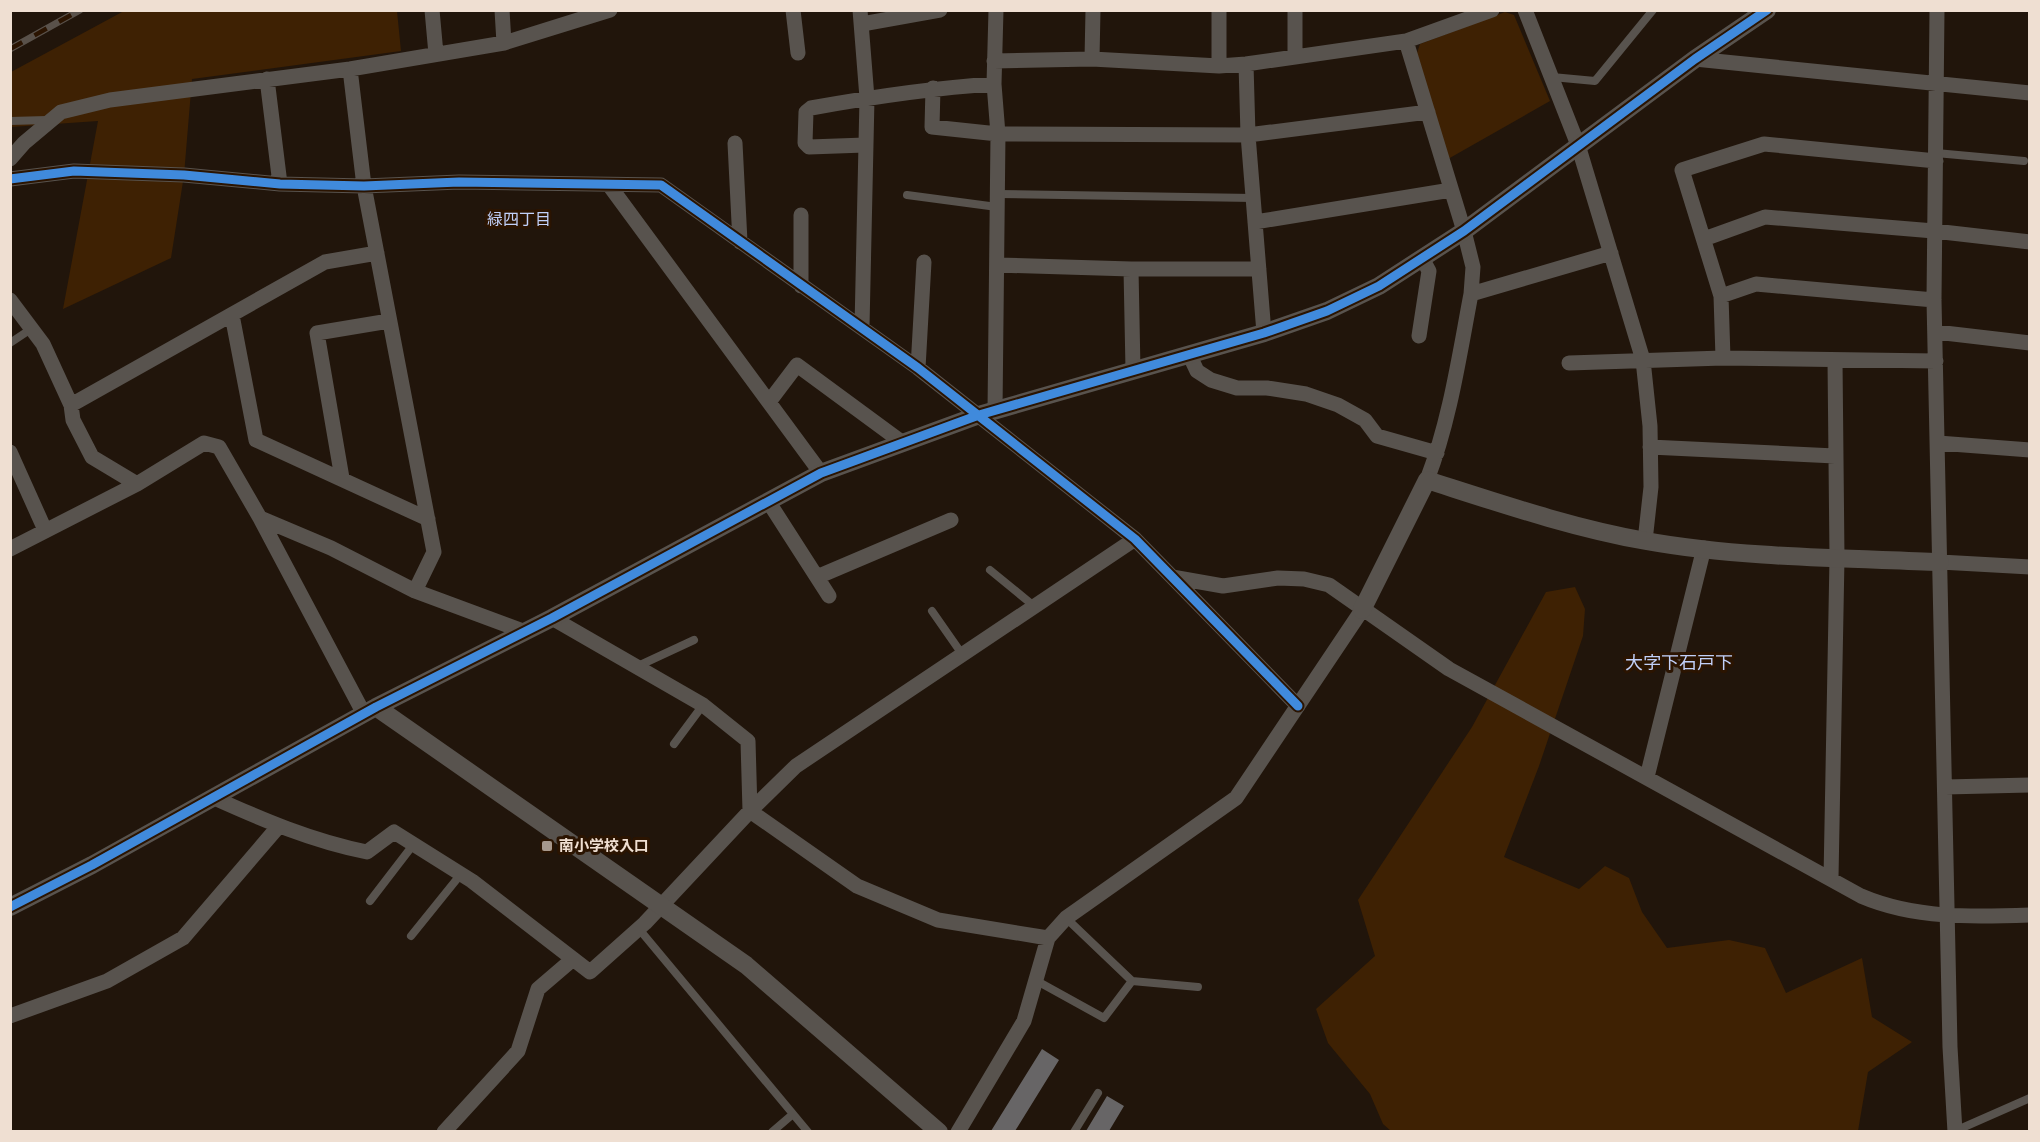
<svg xmlns="http://www.w3.org/2000/svg" width="2040" height="1142" font-family="Ubuntu,'Noto Sans JP',sans-serif">
	<rect width="100%" height="100%" fill="#21150b"/>
	<path fill="#3e2103" d="M 124,11 L 397,11 L 401,51 L 192,79 L 184,175 L 171,258 L 63,309 L 98,121 L 11,127 L 11,72 Z
		M 1505,12 L 1514,15 L 1550,101 L 1448,159 L 1417,53 L 1420,44 Z
		M 1575,587 L 1585,609 L 1583,636 L 1539,766 L 1504,857 L 1579,889 L 1605,866 L 1629,878 L 1642,912 L 1667,948 L 1729,940 L 1765,948 L 1786,993 L 1862,958 L 1872,1017 L 1912,1042 L 1868,1072 L 1858,1131 L 1391,1131 L 1383,1124 L 1370,1094 L 1328,1043 L 1316,1009 L 1375,956 L 1358,900 L 1472,727 L 1546,592 Z"/>
	<path fill="#676566" d="M 1042,1049 L 1059,1060 L 1015,1131 L 991,1131 Z
		M 1107,1096 L 1124,1106 L 1109,1131 L 1086,1131 Z"/>
	<g fill="none" stroke-linecap="round" stroke-linejoin="round">
		<path stroke="#58534e" stroke-width="8" d="M 1552,77 L 1595,81 L 1653,10
			M 10,121 L 47,120
			M 1936,153 L 2024,161
			M 997,194 L 1253,198
			M 907,195 L 997,207
			M 10,343 L 31,329
			M 990,570 L 1034,606
			M 932,611 L 962,654
			M 638,666 L 694,640
			M 674,744 L 703,705
			M 370,901 L 413,845
			M 639,929 L 808,1132
			M 411,936 L 461,874
			M 1037,981 L 1104,1018 L 1132,981 L 1066,918
			M 1132,981 L 1198,987
			M 1955,1131 L 2030,1098
			M 772,1132 L 793,1114
			M 1074,1132 L 1098,1093"/>
		<path stroke="#58534e" stroke-width="15" d="M 432,10 L 436,54
			M 502,10 L 504,43
			M 793,10 L 798,53
			M 860,10 L 867,98 L 862,327
			M 1219,10 L 1219,66
			M 1295,10 L 1295,57
			M 1525,10 L 1578,145 L 1643,360 L 1650,426 L 1651,487 L 1645,541
			M 1937,10 L 1934,300 L 1950,1047 L 1955,1132
			M 862,24 L 940,10
			M 1406,41 L 1464,231 L 1473,267 L 1471,294 L 1611,253
			M 1092,59 L 1093,10
			M 1695,59 L 2030,93
			M 994,61 L 1092,59 L 1219,66 L 1246,64 L 1406,41 L 1492,10
			M 1246,64 L 1248,135 L 1264,333
			M 350,69 L 364,186 L 434,552 L 415,591
			M 267,79 L 280,184
			M 933,88 L 932,127 L 998,134 L 1248,135 L 1428,112
			M 735,143 L 740,242
			M 865,145 L 809,147 L 805,143 L 806,112 L 811,108 C 872,97 932,88 994,84
			M 10,159 L 24,143 L 61,112 L 110,100 L 350,69 L 504,43 L 610,10
			M 10,179 L 74,171 L 184,175 L 280,184 L 364,186 L 459,182 L 661,185 L 918,368 L 1135,539 L 1298,706
			M 609,185 L 821,473
			M 1255,222 L 1451,190
			M 1704,239 L 1765,217 L 1934,231 L 2030,242
			M 997,265 L 1131,269 L 1133,370
			M 1131,269 L 1259,269
			M 801,286 L 801,215
			M 1721,296 L 1756,284 L 1934,300
			M 10,300 L 43,344 L 71,405 L 73,420 L 92,457 L 137,484
			M 232,315 L 256,440 L 428,519
			M 1936,332 L 2030,343
			M 1419,336 L 1429,271 L 1423,260
			M 1189,354 L 1197,371 L 1211,380 L 1237,388 L 1267,388 L 1306,394 L 1338,405 L 1365,420 L 1377,436 L 1437,453
			M 1723,358 L 1721,296 L 1682,170 L 1764,144 L 1936,161
			M 1569,363 L 1723,358 L 1936,361
			M 918,368 L 924,262
			M 769,402 L 797,365 L 903,443
			M 71,405 L 325,262 L 377,253
			M 995,411 L 998,134 L 994,84 L 996,10
			M 1938,443 L 2030,450
			M 1650,447 L 1835,456
			M 10,452 L 45,530
			M 342,478 L 317,333 L 389,321
			M 1427,480 C 1450,420 1459,357 1471,294
			M 768,501 L 829,596
			M 260,518 L 331,548 L 415,591 L 523,631
			M 10,549 L 137,484 L 204,443 L 219,447 L 260,518 L 364,714
			M 1940,562 L 2030,567
			M 817,577 L 951,520
			M 1172,577 L 1223,586 L 1278,578 L 1304,579 L 1329,585 L 1449,669 L 1861,896 C 1915,919 1972,917 2030,915
			M 552,618 L 703,705 L 748,741 L 750,811 L 857,886 L 938,920 L 1048,938
			M 1647,777 L 1704,548
			M 1945,787 L 2030,785
			M 212,797 C 263,820 312,841 367,852 L 394,832 L 472,881 L 590,972 L 645,923 L 750,811 L 796,766 L 1135,539
			M 1831,878 L 1837,558 L 1835,360
			M 10,1016 L 107,981 L 183,938 L 278,827
			M 444,1132 L 518,1051 L 538,989 L 573,959
			M 958,1132 L 1024,1021 L 1048,938 L 1066,918 L 1236,798 L 1362,610"/>
		<path stroke="#58534e" stroke-width="18" d="M 1362,610 L 1427,480 C 1499,503 1572,528 1646,541 C 1740,558 1845,558 1940,562
			M 376,707 L 746,965 L 939,1132
			M 10,907 L 92,865 L 376,707 L 552,618 L 821,473 L 979,415 L 1264,333 L 1327,311 L 1379,286 L 1464,231 L 1695,59 L 1767,10"/>
		<g stroke="#59514a" stroke-width="7">
			<path id="rail" d="M 10,49 L 80,10"/>
		</g>
		<use href="#rail" stroke="#2b1401" stroke-width="4.5" stroke-dasharray="14" stroke-linecap="butt"/>
		<g stroke="#2b1401" stroke-width="13">
			<path id="cycleway" d="M 10,179 L 74,171 L 184,175 L 280,184 L 364,186 L 459,182 L 661,185 L 918,368 L 1135,539 L 1298,706
				M 10,907 L 92,865 L 376,707 L 552,618 L 821,473 L 979,415 L 1264,333 L 1327,311 L 1379,286 L 1464,231 L 1695,59 L 1767,10"/>
		</g>
		<use href="#cycleway" stroke="#408adc" stroke-width="9"/>
	</g>
	<rect fill="#a7988c" stroke="#2b1401" stroke-width="2" x="541" y="840" width="12" height="12" rx="3"/>
	<g text-anchor="middle" stroke-width="6" stroke-linejoin="round" paint-order="stroke">
		<g font-size="15" font-weight="bold" fill="#efdfd2" stroke="#2b1401" text-anchor="start">
			<text x="559" y="851">南小学校入口</text>
		</g>
		<g font-size="16" fill="#c1d0f9" stroke="#2b1401">
			<text x="519" y="225">緑四丁目</text>
		</g>
		<g font-size="18" fill="#c1d0f9" stroke="#2b1401">
			<text x="1679" y="669">大字下石戸下</text>
		</g>
	</g>
	<rect width="2040" height="1142" fill="none" stroke="#efdfd2" stroke-width="24"/>
</svg>
